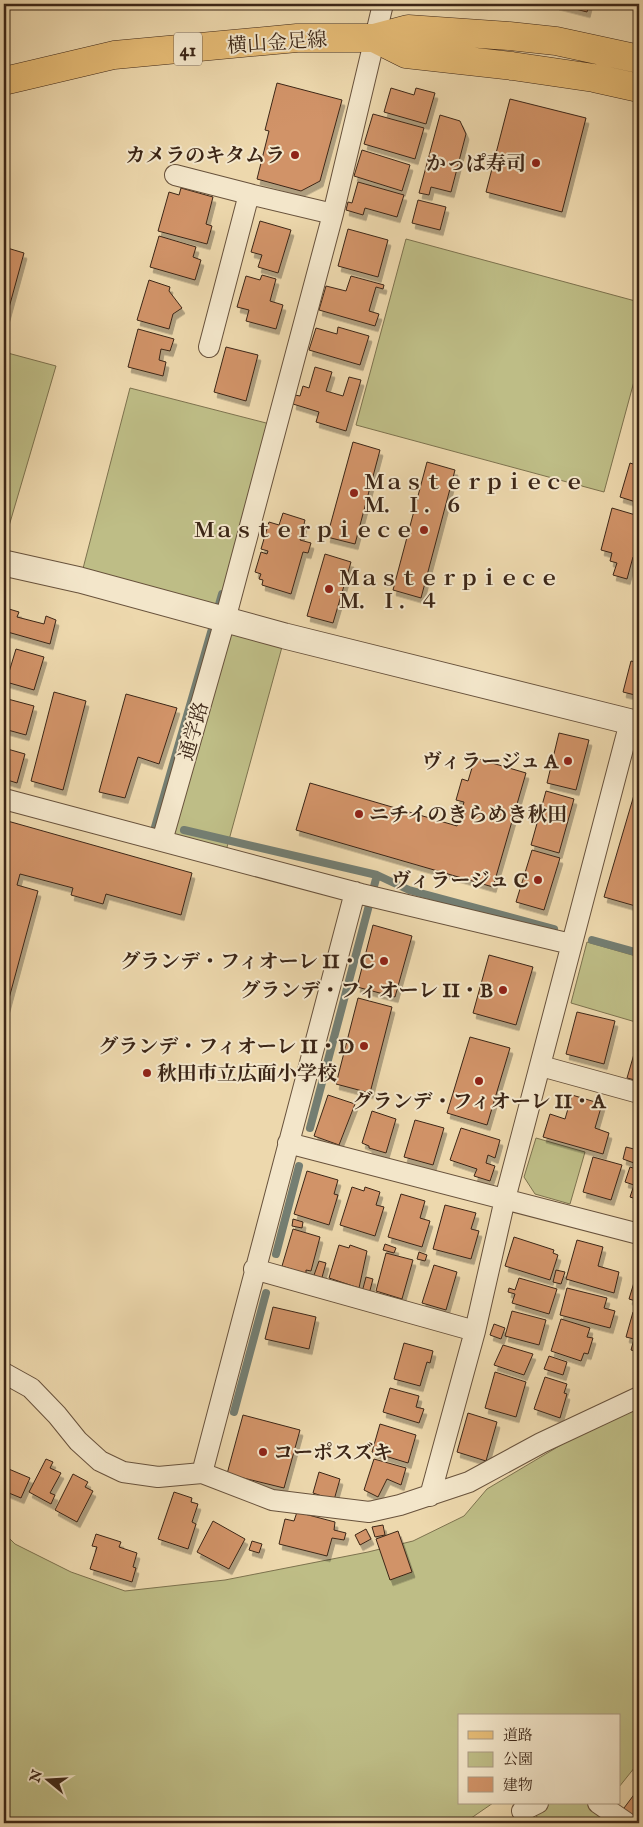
<svg xmlns="http://www.w3.org/2000/svg" width="643" height="1827" font-family="'IM FELL English','Noto Serif JP',serif">
	<defs>
		<filter id="shadow"><feDropShadow dx="3" dy="5.5" stdDeviation="0" flood-color="#0004"/></filter>
	</defs>
	<rect width="100%" height="100%" fill="#edd8ad"/>
	<filter id="stains"><feTurbulence type="fractalNoise" baseFrequency=".004" numOctaves="4"/><feColorMatrix values="0 0 0 0 .2 0 0 0 0 .09 0 0 0 0 .02 0 0 0 .5 -.17"/></filter>
	<radialGradient id="worn" r=".72"><stop offset=".6" stop-color="#630" stop-opacity="0"/><stop offset="1" stop-color="#630" stop-opacity=".3"/></radialGradient>
	<path fill="#bebd86" stroke="#7d724e" d="M 406,239 L 639,302 L 639,363 L 604,492 L 356,425 Z
		M 4,352 L 56,366 L 4,543 Z
		M 130,388 L 270,424 L 225,620 L 285,636 L 224,858 L 156,840 L 225,620 L 80,580 Z
		M 587,942 L 639,957 L 639,1023 L 571,1003 Z
		M 536,1138 L 585,1152 L 570,1204 L 535,1194 L 524,1177 Z
		M 639,1405 L 639,1762 L 619,1787 L 619,1716 L 459,1716 L 459,1803 L 493,1803 L 464,1823 L 4,1823 L 4,1533 L 15,1544 L 71,1572 L 125,1591 L 225,1580 L 368,1552 L 413,1541 L 464,1516 L 487,1489 L 581,1433 Z
		M 532,1803 L 610,1803 L 616,1823 L 539,1823 Z"/>
	<g fill="none" stroke-linecap="round" stroke-linejoin="round">
		<path stroke="#747e72" stroke-width="8" d="M 155,827 L 222,594
			M 184,830 L 377,875 L 409,890 L 554,929
			M 592,940 L 639,953
			M 310,1128 L 377,875
			M 276,1254 L 299,1166
			M 234,1412 L 266,1293"/>
	</g>
	<path fill="#d19368" stroke="#3c2617" filter="url(#shadow)" d="M 556,4 L 589,4 L 587,12 Z
		M 277,83 L 342,100 L 320,181 L 301,191 L 257,179 L 269,131 L 265,130 Z
		M 391,88 L 414,95 L 416,88 L 435,93 L 426,124 L 384,112 Z
		M 510,99 L 586,118 L 562,212 L 486,192 Z
		M 373,114 L 424,128 L 415,159 L 364,144 Z
		M 440,115 L 460,121 L 466,134 L 451,192 L 431,187 L 429,195 L 419,193 Z
		M 362,150 L 410,165 L 402,191 L 354,176 Z
		M 358,182 L 404,195 L 397,217 L 365,208 L 363,215 L 346,210 L 348,202 L 352,203 Z
		M 181,188 L 213,197 L 206,224 L 212,226 L 207,244 L 158,231 L 169,192 L 179,195 Z
		M 418,200 L 446,207 L 440,230 L 412,223 Z
		M 260,221 L 291,230 L 278,273 L 258,267 L 262,255 L 251,252 Z
		M 348,229 L 388,240 L 378,277 L 338,266 Z
		M 159,236 L 196,247 L 193,257 L 201,260 L 195,280 L 150,267 Z
		M 4,247 L 24,253 L 4,326 Z
		M 262,275 L 276,279 L 270,301 L 283,305 L 276,329 L 246,321 L 249,310 L 237,307 L 246,276 L 260,280 Z
		M 351,276 L 384,285 L 383,289 L 376,287 L 369,311 L 379,314 L 375,326 L 319,310 L 326,286 L 346,291 Z
		M 149,280 L 170,287 L 169,291 L 182,308 L 173,314 L 169,329 L 137,320 Z
		M 338,327 L 369,336 L 360,365 L 309,350 L 316,328 L 337,334 Z
		M 138,329 L 174,339 L 170,351 L 161,349 L 159,360 L 166,362 L 163,376 L 128,367 Z
		M 226,347 L 258,355 L 246,401 L 214,392 Z
		M 315,367 L 332,372 L 326,391 L 343,396 L 349,377 L 361,380 L 346,431 L 316,422 L 319,412 L 293,404 L 295,395 L 300,396 L 303,386 L 309,388 Z
		M 353,442 L 380,450 L 355,544 L 327,537 Z
		M 427,462 L 455,470 L 421,598 L 393,590 Z
		M 630,463 L 639,466 L 639,503 L 620,497 Z
		M 612,508 L 639,516 L 639,559 L 633,557 L 627,579 L 613,575 L 617,563 L 610,561 L 612,553 L 601,550 Z
		M 283,513 L 305,520 L 300,540 L 311,543 L 308,553 L 303,552 L 291,594 L 262,585 L 263,580 L 259,579 L 261,574 L 255,572 L 261,552 L 267,554 L 268,551 L 261,549 L 269,522 L 279,525 Z
		M 325,554 L 351,562 L 333,623 L 307,616 Z
		M 9,609 L 19,612 L 17,617 L 44,624 L 46,616 L 56,620 L 50,644 L 4,631 Z
		M 16,649 L 44,657 L 34,690 L 6,682 Z
		M 631,661 L 639,663 L 639,696 L 623,692 Z
		M 54,692 L 86,701 L 63,790 L 31,781 Z
		M 126,694 L 177,708 L 159,764 L 138,757 L 125,798 L 99,792 Z
		M 4,698 L 34,706 L 26,735 L 4,729 Z
		M 559,733 L 589,740 L 576,790 L 547,783 Z
		M 4,748 L 25,754 L 17,783 L 4,779 Z
		M 475,758 L 526,773 L 493,887 L 296,830 L 310,783 L 457,826 L 464,802 L 456,800 L 462,779 L 468,781 Z
		M 639,778 L 639,907 L 604,897 Z
		M 546,791 L 574,799 L 559,853 L 531,845 Z
		M 4,820 L 192,873 L 181,915 L 106,894 L 103,904 L 71,895 L 73,888 L 20,874 L 17,885 L 38,891 L 4,1017 Z
		M 532,850 L 560,858 L 544,910 L 516,902 Z
		M 373,925 L 412,936 L 395,997 L 357,987 Z
		M 489,955 L 533,967 L 516,1025 L 473,1013 Z
		M 358,998 L 392,1007 L 370,1093 L 336,1084 Z
		M 577,1012 L 615,1021 L 604,1064 L 566,1054 Z
		M 470,1037 L 510,1048 L 487,1125 L 447,1113 Z
		M 639,1037 L 639,1081 L 627,1078 Z
		M 328,1095 L 355,1104 L 339,1145 L 314,1136 Z
		M 572,1095 L 602,1104 L 595,1128 L 609,1133 L 603,1154 L 543,1137 L 550,1114 L 565,1119 Z
		M 372,1111 L 396,1119 L 386,1153 L 369,1148 L 369,1146 L 362,1143 Z
		M 415,1120 L 444,1128 L 433,1165 L 404,1157 Z
		M 461,1128 L 500,1140 L 495,1158 L 488,1155 L 486,1163 L 495,1166 L 490,1181 L 474,1176 L 477,1169 L 450,1160 Z
		M 626,1147 L 638,1150 L 634,1163 L 623,1159 Z
		M 593,1157 L 622,1165 L 611,1200 L 583,1192 Z
		M 630,1167 L 639,1170 L 639,1200 L 630,1197 L 634,1185 L 625,1182 Z
		M 307,1171 L 338,1180 L 334,1194 L 338,1195 L 329,1225 L 294,1214 Z
		M 352,1187 L 364,1191 L 365,1187 L 380,1192 L 376,1205 L 384,1207 L 375,1236 L 340,1225 Z
		M 401,1194 L 425,1201 L 420,1218 L 430,1221 L 422,1247 L 388,1237 Z
		M 445,1205 L 476,1213 L 471,1229 L 479,1231 L 471,1259 L 433,1249 Z
		M 293,1219 L 303,1222 L 302,1228 L 292,1226 Z
		M 293,1229 L 320,1237 L 311,1271 L 306,1270 L 306,1274 L 282,1266 Z
		M 514,1237 L 554,1250 L 553,1253 L 558,1255 L 550,1280 L 505,1266 Z
		M 577,1240 L 603,1247 L 598,1266 L 619,1272 L 614,1293 L 566,1279 Z
		M 385,1244 L 396,1248 L 394,1253 L 383,1250 Z
		M 339,1245 L 349,1248 L 350,1245 L 367,1251 L 359,1288 L 329,1278 Z
		M 419,1252 L 427,1255 L 425,1261 L 417,1259 Z
		M 386,1253 L 413,1260 L 402,1299 L 376,1291 Z
		M 319,1261 L 326,1263 L 321,1281 L 313,1278 Z
		M 434,1265 L 457,1272 L 446,1310 L 422,1303 Z
		M 639,1266 L 639,1302 L 629,1299 Z
		M 556,1270 L 565,1272 L 561,1284 L 553,1282 Z
		M 366,1277 L 373,1279 L 369,1294 L 362,1292 Z
		M 519,1278 L 557,1289 L 549,1314 L 512,1303 L 515,1294 L 508,1292 L 509,1288 L 515,1290 Z
		M 567,1288 L 607,1298 L 604,1308 L 615,1311 L 610,1328 L 560,1315 Z
		M 273,1307 L 316,1317 L 309,1349 L 265,1339 Z
		M 512,1311 L 546,1320 L 539,1345 L 505,1336 Z
		M 633,1312 L 639,1314 L 639,1352 L 631,1350 L 634,1339 L 626,1337 Z
		M 561,1319 L 590,1328 L 587,1337 L 593,1338 L 588,1354 L 584,1353 L 581,1361 L 551,1351 Z
		M 494,1324 L 505,1328 L 501,1339 L 490,1335 Z
		M 404,1343 L 433,1351 L 430,1363 L 427,1362 L 420,1386 L 394,1379 Z
		M 503,1345 L 533,1354 L 524,1375 L 494,1365 Z
		M 549,1356 L 567,1362 L 563,1375 L 544,1369 Z
		M 495,1372 L 526,1382 L 516,1417 L 485,1408 Z
		M 545,1377 L 567,1384 L 564,1393 L 567,1394 L 560,1418 L 534,1409 Z
		M 390,1388 L 419,1396 L 416,1407 L 424,1409 L 419,1423 L 383,1412 Z
		M 468,1413 L 497,1422 L 486,1461 L 457,1452 Z
		M 243,1415 L 300,1430 L 284,1488 L 227,1474 Z
		M 380,1424 L 416,1435 L 408,1463 L 372,1452 Z
		M 46,1459 L 53,1462 L 50,1468 L 61,1473 L 50,1493 L 55,1495 L 51,1504 L 29,1492 Z
		M 374,1459 L 406,1468 L 401,1485 L 387,1479 L 378,1497 L 364,1490 Z
		M 4,1467 L 30,1478 L 21,1498 L 4,1491 Z
		M 319,1472 L 340,1479 L 334,1500 L 313,1493 Z
		M 73,1474 L 88,1482 L 85,1487 L 93,1491 L 77,1522 L 55,1510 Z
		M 174,1492 L 192,1498 L 191,1502 L 198,1504 L 192,1522 L 196,1524 L 188,1549 L 158,1539 Z
		M 297,1512 L 335,1522 L 334,1530 L 346,1533 L 344,1540 L 332,1538 L 327,1556 L 279,1544 L 285,1519 L 294,1521 Z
		M 213,1521 L 245,1539 L 229,1569 L 197,1552 Z
		M 383,1525 L 385,1535 L 375,1537 L 372,1527 Z
		M 366,1529 L 371,1539 L 360,1545 L 355,1535 Z
		M 398,1531 L 412,1572 L 390,1580 L 376,1539 Z
		M 96,1534 L 121,1542 L 119,1547 L 137,1553 L 133,1567 L 136,1568 L 132,1582 L 90,1569 L 97,1547 L 92,1546 Z
		M 252,1541 L 262,1544 L 259,1553 L 249,1550 Z
		M 639,1788 L 639,1823 L 635,1823 L 621,1812 Z"/>
	<g fill="none" stroke-linecap="round" stroke-linejoin="round">
		<g stroke="#68523c" stroke-width="22">
			<path id="minor" d="M 175,175 L 249,194
				M 209,347 L 249,194 L 333,214
				M 4,799 L 361,894 L 571,944
				M 162,841 L 225,620 L 333,214 L 383,4
				M 541,1066 L 639,1093
				M 288,1143 L 639,1234
				M 254,1269 L 475,1331
				M 4,1373 L 31,1388 L 57,1415 L 78,1441 L 100,1461 L 123,1472 L 158,1477 L 202,1473 L 272,1500 L 369,1512 L 400,1505 L 469,1482 L 541,1443 L 639,1397
				M 202,1473 L 355,892
				M 430,1496 L 475,1331 L 505,1199 L 630,722
				M 598,1803 L 627,1823
				M 522,1811 L 538,1803"/>
		</g>
		<g stroke="#68523c" stroke-width="27">
			<path id="tertiary" d="M 4,563 L 80,580 L 285,636 L 639,724"/>
		</g>
		<g stroke="#3c2617" stroke-width="29">
			<path id="primary" d="M 374,38 L 406,54 L 512,66 L 594,78 L 639,88
				M 4,81 L 114,55 L 297,38 L 374,38 L 408,29 L 509,36 L 556,41 L 639,59"/>
		</g>
		<use href="#minor" stroke="#f3e6ca" stroke-width="20"/>
		<use href="#tertiary" stroke="#f3e6ca" stroke-width="25"/>
		<use href="#primary" stroke="#e6bc76" stroke-width="28"/>
	</g>
	<g fill="#8f2418" stroke="#f3e6ca" stroke-width="2">
		<circle cx="295" cy="155" r="5"/>
		<circle cx="536" cy="163" r="5"/>
		<circle cx="354" cy="493" r="5"/>
		<circle cx="424" cy="530" r="5"/>
		<circle cx="329" cy="589" r="5"/>
		<circle cx="568" cy="761" r="5"/>
		<circle cx="359" cy="814" r="5"/>
		<circle cx="538" cy="880" r="5"/>
		<circle cx="384" cy="961" r="5"/>
		<circle cx="503" cy="990" r="5"/>
		<circle cx="364" cy="1046" r="5"/>
		<circle cx="147" cy="1073" r="5"/>
		<circle cx="479" cy="1081" r="5"/>
		<circle cx="263" cy="1452" r="5"/>
	</g>
	<g text-anchor="middle" stroke-width="4" stroke-linejoin="round" paint-order="stroke">
		<rect fill="#f3e6ca" stroke="#73604d" stroke-width="1" x="174" y="32.5" width="28" height="33" rx="4"/>
		<g font-size="19" font-weight="bold" fill="#3c2617">
			<text x="188" y="56">41</text>
		</g>
		<g font-size="20" fill="#3c2617" stroke="#f3e6ca">
			<text transform="translate(277 42) rotate(-4)" y="7">横山金足線</text>
			<text transform="translate(193 731) rotate(-74)" y="7">通学路</text>
		</g>
		<g font-size="20" font-weight="bold" fill="#3c2617" stroke="#f3e6ca" text-anchor="end">
			<text x="285" y="162">カメラのキタムラ</text>
			<text x="526" y="170">かっぱ寿司</text>
			<text x="364" y="489" text-anchor="start">Ｍａｓｔｅｒｐｉｅｃｅ<tspan x="364" dy="23">Ｍ．Ｉ．６</tspan></text>
			<text x="414" y="537">Ｍａｓｔｅｒｐｉｅｃｅ</text>
			<text x="339" y="585" text-anchor="start">Ｍａｓｔｅｒｐｉｅｃｅ<tspan x="339" dy="23">Ｍ．Ｉ．４</tspan></text>
			<text x="558" y="768">ヴィラージュ A</text>
			<text x="369" y="821" text-anchor="start">ニチイのきらめき秋田</text>
			<text x="528" y="887">ヴィラージュ C</text>
			<text x="374" y="968">グランデ・フィオーレ II・C</text>
			<text x="493" y="997">グランデ・フィオーレ II・B</text>
			<text x="354" y="1053">グランデ・フィオーレ II・D</text>
			<text x="157" y="1080" text-anchor="start">秋田市立広面小学校</text>
			<text x="479" y="1108" text-anchor="middle">グランデ・フィオーレ II・A</text>
			<text x="273" y="1459" text-anchor="start">コーポスズキ</text>
		</g>
	</g>
	<rect width="643" height="1827" fill="none" stroke="#edd8ad" stroke-width="20"/>
	<rect x="5" y="5" width="633" height="1817" fill="none" stroke="#3c2617" stroke-width="2.5"/>
	<rect x="10" y="10" width="623" height="1807" fill="none" stroke="#3c2617"/>
	<rect x="458" y="1714" width="162" height="90" fill="#f3e6ca" stroke="#aa9982"/>
	<rect x="468" y="1731" width="25" height="8" fill="#e6bc76" stroke="#aa9982"/>
	<text x="503" y="1740" font-size="15" fill="#3c2617">道路</text>
	<rect x="468" y="1752" width="25" height="15" fill="#bebd86" stroke="#aa9982"/>
	<text x="503" y="1764" font-size="15" fill="#3c2617">公園</text>
	<rect x="468" y="1777" width="25" height="15" fill="#d19368" stroke="#aa9982"/>
	<text x="503" y="1790" font-size="15" fill="#3c2617">建物</text>
	<g transform="translate(48 1780) rotate(288)" stroke="#f3e6ca" stroke-width="4" paint-order="stroke">
	<path d="M0-4L9 19L0 12L-9 19Z" fill="#3c2617"/>
	<text y="-8" font-size="14" font-weight="bold" text-anchor="middle" fill="#3c2617">N</text>
	</g>
	<rect width="100%" height="100%" filter="url(#stains)"/>
	<rect width="100%" height="100%" fill="url(#worn)"/>
</svg>
